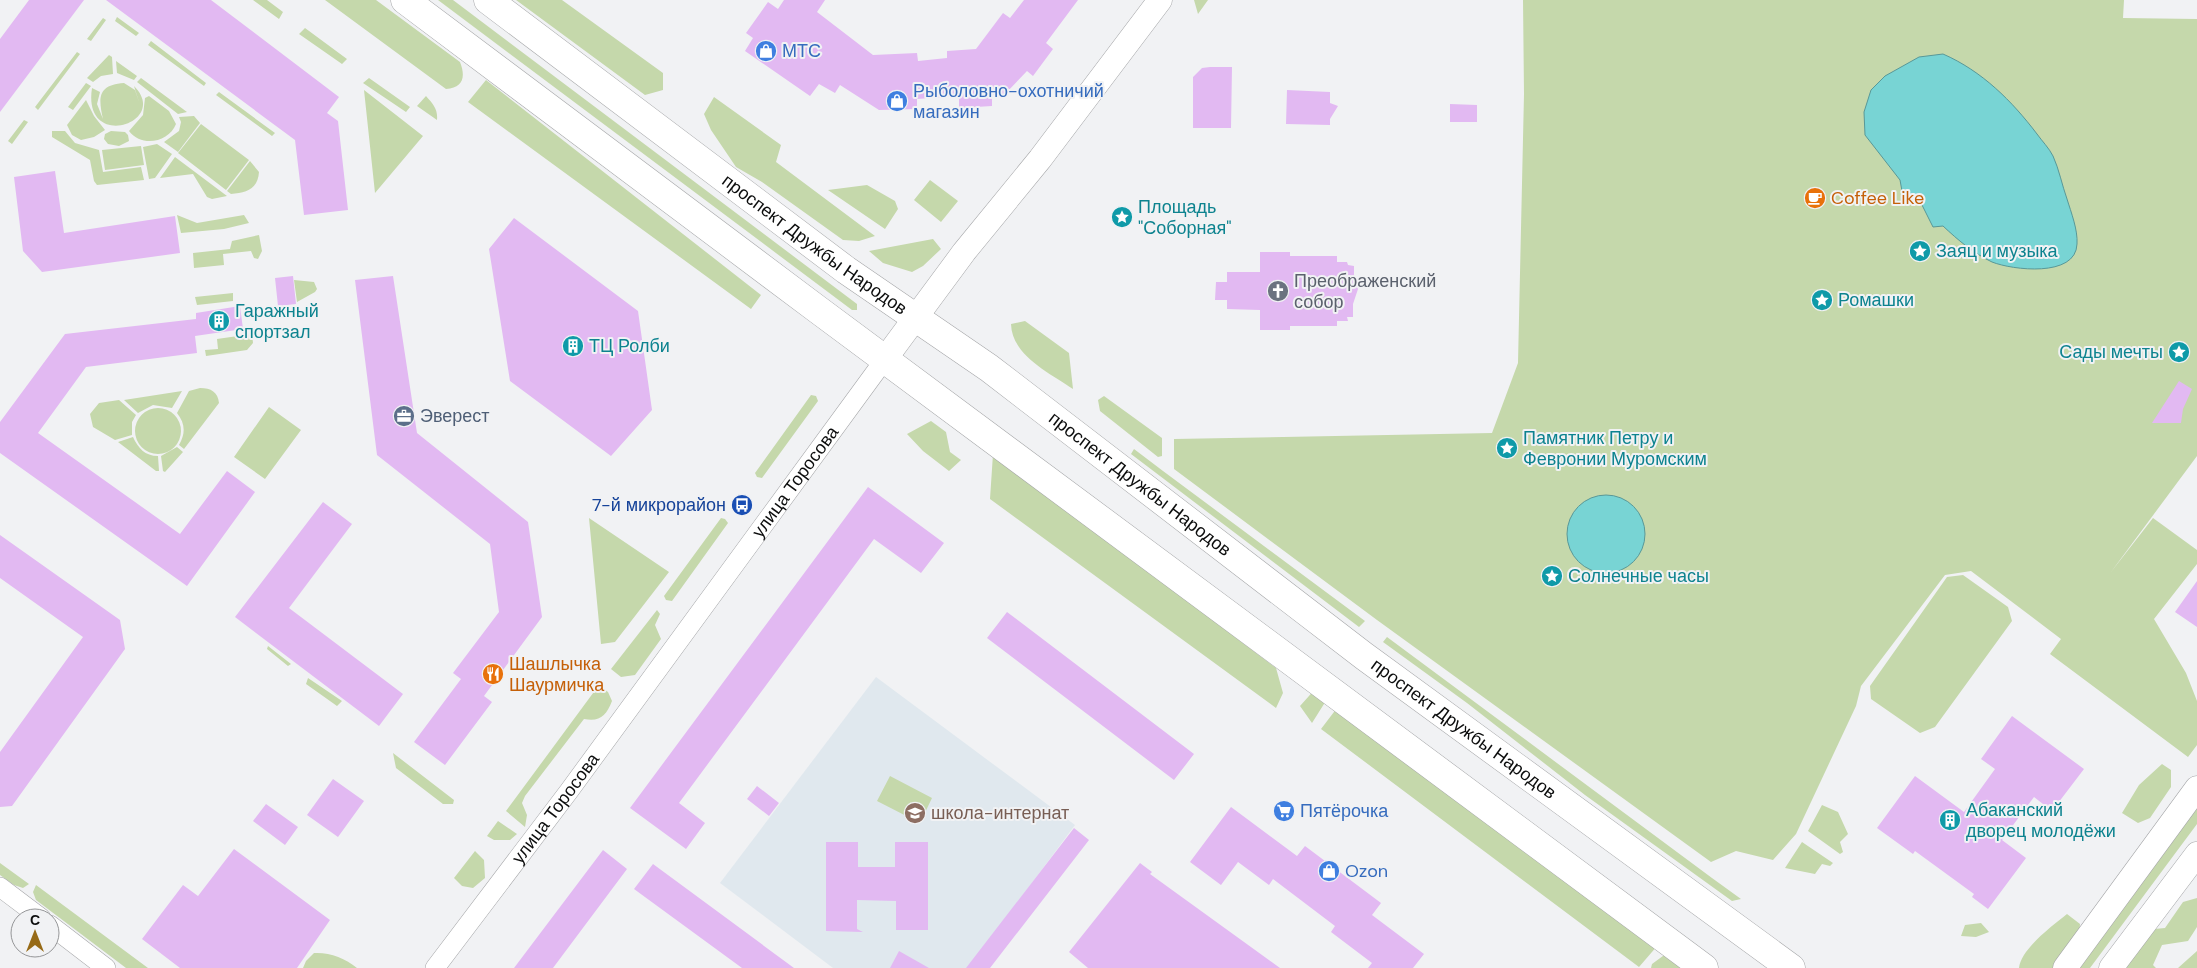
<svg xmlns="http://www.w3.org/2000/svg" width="2197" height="968" font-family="'DM Sans',sans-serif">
	<rect width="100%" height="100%" fill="#f1f2f4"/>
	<path fill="#e0e8ee" d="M 876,677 L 1075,825 L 969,968 L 833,968 L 720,883 Z"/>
	<path fill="#c5d8ab" d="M 253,0 L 267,0 L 283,12 L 279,19 Z
		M 325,0 L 376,0 L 460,62 C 466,77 463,88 446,89 Z
		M 438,0 L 453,0 L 857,304 L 857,310 L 852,310 Z
		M 516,0 L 562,0 L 663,73 L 663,90 L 645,95 Z
		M 1194,0 L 1208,0 L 1198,14 Z
		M 1523,0 L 2124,0 L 2123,18 L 2197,19 L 2197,456 L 2111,572 L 2153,518 L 2197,550 L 2197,564 L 2154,619 L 2186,673 L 2197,701 L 2197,745 L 2188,757 L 2050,654 L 2061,639 L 1971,571 L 1945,575 L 1861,686 L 1856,706 L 1796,834 L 1773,860 L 1736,851 L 1711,862 L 1377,620 L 1174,469 L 1174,439 L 1492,433 L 1518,363 L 1524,94 Z
		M 117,17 L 139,33 L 136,36 L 115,21 Z
		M 103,18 L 106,20 L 91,41 L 87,39 Z
		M 305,28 L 347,59 L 342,64 L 299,34 Z
		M 151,41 L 206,83 L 204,86 L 148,45 Z
		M 77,52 L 80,54 L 38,110 L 35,107 Z
		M 109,55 L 112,57 L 113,74 L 101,76 L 93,82 L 87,78 Z
		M 116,61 L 137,76 L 134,80 L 117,73 Z
		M 141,78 L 187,112 L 178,114 L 137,82 Z
		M 369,78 L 410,107 L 406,112 L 363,83 Z
		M 486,80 L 761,295 L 751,309 L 468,102 Z
		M 86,83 L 91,86 L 73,110 L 68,107 Z
		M 124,83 L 135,90 L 139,102 L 134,86 C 171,123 82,152 92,88 L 100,92 L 97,104 L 103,119 C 98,97 98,85 124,83 Z
		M 364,90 L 423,136 L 375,193 Z
		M 219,92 L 275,133 L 272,136 L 216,95 Z
		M 149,96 L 169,111 L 176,124 C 169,142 142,148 129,131 L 143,115 L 145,98 Z
		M 426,96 C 433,104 438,109 437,120 L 417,106 Z
		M 714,97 L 781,145 L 776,162 L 875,236 L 859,241 L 843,240 L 762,182 L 736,167 L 711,130 L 704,114 Z
		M 86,100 L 94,116 L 105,130 L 94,137 L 81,140 L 72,135 L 67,125 Z
		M 194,116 L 200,123 L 178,152 L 164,142 L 179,131 L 181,122 L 179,117 Z
		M 24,120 L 28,122 L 12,144 L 8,141 Z
		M 201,124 L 249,160 L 226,190 L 178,153 Z
		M 52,131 L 65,131 L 75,143 L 99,150 L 103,172 L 141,167 L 144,180 L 97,185 L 94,181 L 90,160 L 52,137 Z
		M 111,131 L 125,132 L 128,135 L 129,141 L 119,146 L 108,144 L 104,139 L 105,134 Z
		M 157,144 L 172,154 L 155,178 L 149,179 L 143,147 Z
		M 141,146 L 144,165 L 105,170 L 102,150 Z
		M 175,157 L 227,196 L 212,199 L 207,197 L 193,174 L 160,178 Z
		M 250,161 L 259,172 C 258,189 246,193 231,194 L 227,191 Z
		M 930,180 L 958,201 L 941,222 L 914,200 Z
		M 867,185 L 895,201 L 898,209 L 885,229 L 828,190 Z
		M 177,215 L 197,223 L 244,215 L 249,223 L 224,229 L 181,233 Z
		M 259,235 L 262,251 L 258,259 L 254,258 L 251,251 L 223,254 L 224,265 L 194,268 L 193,253 L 230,249 L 232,241 Z
		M 933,239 L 941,249 L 923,266 L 912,272 L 883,263 L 869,251 Z
		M 294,280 L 314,282 L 317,289 L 315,292 L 297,302 Z
		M 233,293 L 233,301 L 197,305 L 195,297 Z
		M 1025,321 L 1069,353 L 1073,389 C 1050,373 1012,356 1011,324 Z
		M 252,334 L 253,343 L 247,350 L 206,356 L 205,350 L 218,349 L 217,339 Z
		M 200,388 C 211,388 218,392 219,403 L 184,449 L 179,445 C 186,433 185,423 177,413 L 189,391 Z
		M 182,391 L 172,408 L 153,405 L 138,413 L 124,400 Z
		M 811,395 L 816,396 L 818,401 L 762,478 L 757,477 L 755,473 Z
		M 1104,396 L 1162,438 L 1162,456 L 1158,457 L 1100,411 L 1098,400 Z
		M 119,400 L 136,415 L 132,422 L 132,435 L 115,440 L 93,427 L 90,414 L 99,403 Z
		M 269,407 L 301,430 L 265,479 L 234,457 Z
		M135 431a23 23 0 1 1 46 0a23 23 0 1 1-46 0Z
		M 931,421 L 946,432 L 950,452 L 961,460 L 949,471 L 923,451 L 907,434 Z
		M 133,437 C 138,448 145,456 158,456 L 159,471 L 156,471 L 118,442 Z
		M 177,447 L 183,452 L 165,472 L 163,471 L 161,456 Z
		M 1134,449 L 1163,471 L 1365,621 L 1359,627 L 1131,454 Z
		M 993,454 L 1276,668 L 1283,693 L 1276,708 L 990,499 Z
		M 589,518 L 669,572 L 615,642 L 601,644 Z
		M 721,518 L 725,519 L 728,523 L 672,601 L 666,600 L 664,596 Z
		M 1963,575 L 2008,607 L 2012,621 L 1935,727 L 1920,733 L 1871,699 L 1870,686 L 1947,577 Z
		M 657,610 L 660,614 L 655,625 L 661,639 L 635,675 L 621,677 L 611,669 Z
		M 1387,637 L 1712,878 L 1741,899 L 1732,901 L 1585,795 L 1467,703 L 1383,642 Z
		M 268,646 L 291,664 L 288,666 L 267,649 Z
		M 308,678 L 342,701 L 337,706 L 306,684 Z
		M 599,685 L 608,692 L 612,701 C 606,716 600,722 584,719 L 525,796 L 522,803 L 527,815 L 525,827 L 506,811 Z
		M 1317,687 L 1329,696 L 1312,723 L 1300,706 Z
		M 1337,708 L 1658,945 L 1639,967 L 1321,729 Z
		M 393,753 L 454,800 L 453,804 L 443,804 L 396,768 Z
		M 2162,764 L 2171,770 L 2171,787 L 2150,818 L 2138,823 L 2122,813 L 2139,785 Z
		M 890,776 L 932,798 L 920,823 L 877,801 Z
		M 1822,805 L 1838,812 L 1848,834 L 1840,842 L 1843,852 L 1840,854 L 1808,831 Z
		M 2197,806 L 2197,824 L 2090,968 L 2077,968 Z
		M 498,821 L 517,834 L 510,840 L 494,840 L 487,836 Z
		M 1802,842 L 1833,863 L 1830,866 L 1822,864 L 1815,874 L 1785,868 Z
		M 475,851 L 484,860 L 485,878 L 473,888 L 462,886 L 454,878 Z
		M 0,863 L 29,884 L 23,888 L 14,885 L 0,875 Z
		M 36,885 L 148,968 L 126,968 L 36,900 L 33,892 Z
		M 2197,898 L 2197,927 L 2188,941 L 2162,945 L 2153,965 L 2156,968 L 2120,968 L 2144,930 L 2165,928 L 2183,902 Z
		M 2067,914 L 2080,924 L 2079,937 L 2055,968 L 2019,968 C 2021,949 2052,926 2067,914 Z
		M 1981,923 L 1989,932 L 1976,937 L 1961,936 L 1965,925 Z
		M 2197,951 L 2197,968 L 2178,968 Z
		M 314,953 C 329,952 345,958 357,968 L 303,968 L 306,961 Z
		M 1667,953 L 1695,968 L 1651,968 L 1652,964 Z"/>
	<path fill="#78d4d4" stroke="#589898" d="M 1943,54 C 1982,71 2012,101 2037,134 C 2042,141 2049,148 2053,156 C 2059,169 2062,185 2067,199 C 2071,212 2078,230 2077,244 C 2076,278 2012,270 1992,262 C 1973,253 1958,240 1943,226 L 1933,227 L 1920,201 L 1902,191 L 1900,180 L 1865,135 L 1864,112 L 1871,90 L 1885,76 L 1919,57 Z
		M1567 534a39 39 0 1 1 78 0a39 39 0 1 1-78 0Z"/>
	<path fill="#e2b9f2" d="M 29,0 L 84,0 L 0,112 L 0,39 Z
		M 106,0 L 211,0 L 339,97 L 327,113 L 338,121 L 348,210 L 304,215 L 295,140 Z
		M 784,0 L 825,0 L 817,12 L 873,55 L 917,53 L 918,61 L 947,58 L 947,51 L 976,49 L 1003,13 L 1010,18 L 1024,0 L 1078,0 L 1046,43 L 1053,49 L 1033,76 L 1027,71 L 1005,94 L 992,95 L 992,106 L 959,108 L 959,96 L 917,99 L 917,109 L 879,110 L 840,85 L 835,93 L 819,84 L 810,96 L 745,51 L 753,38 L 746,33 L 768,2 L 778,9 Z
		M 1210,67 L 1232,67 L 1231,128 L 1193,128 L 1193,77 L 1202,68 Z
		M 1287,90 L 1330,92 L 1330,103 L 1338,106 L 1330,119 L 1330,125 L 1286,124 Z
		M 1450,104 L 1477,105 L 1477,122 L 1450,122 Z
		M 55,171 L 64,233 L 175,216 L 180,253 L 42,272 L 23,251 L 14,177 Z
		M 514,218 L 638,311 L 652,410 L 611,456 L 510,381 L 489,249 Z
		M 1260,252 L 1290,252 L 1290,256 L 1337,256 L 1337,262 L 1347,262 L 1348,265 L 1354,266 L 1354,279 L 1358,289 L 1353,304 L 1353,317 L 1347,317 L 1348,321 L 1337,321 L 1337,326 L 1290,326 L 1290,330 L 1260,330 L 1260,310 L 1227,309 L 1227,300 L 1215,300 L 1216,282 L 1227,282 L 1227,272 L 1260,272 Z
		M 293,276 L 296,304 L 278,306 L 275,278 Z
		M 393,276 L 417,433 L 528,522 L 542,617 L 484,696 L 492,702 L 445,765 L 414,742 L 461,679 L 453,673 L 499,612 L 490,544 L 377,455 L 355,280 Z
		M 240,306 L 243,329 L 195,336 L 197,353 L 86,367 L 38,433 L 180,534 L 227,471 L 255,492 L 187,586 L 0,453 L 0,422 L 65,334 L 196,319 L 196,313 Z
		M 2179,381 L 2192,389 L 2183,409 L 2181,423 L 2152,423 Z
		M 868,487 L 944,543 L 921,573 L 874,539 L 679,803 L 705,823 L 686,849 L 630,808 Z
		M 323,502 L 352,524 L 289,608 L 403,694 L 379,726 L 235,617 Z
		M 0,535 L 120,620 L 125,649 L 12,806 L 0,807 L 0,752 L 83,637 L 0,578 Z
		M 2197,581 L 2197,627 L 2175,612 Z
		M 1007,612 L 1194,754 L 1174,780 L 987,638 Z
		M 2012,716 L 2084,769 L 2052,811 L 2034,797 L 2002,840 L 2026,858 L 1988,909 L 1972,897 L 1974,894 L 1915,851 L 1913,854 L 1877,828 L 1915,776 L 1964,812 L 1995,769 L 1981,759 Z
		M 333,779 L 364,801 L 338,837 L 307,815 Z
		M 757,786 L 779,803 L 769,816 L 747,799 Z
		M 266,804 L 298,827 L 285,845 L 253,821 Z
		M 1231,807 L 1297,856 L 1305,846 L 1381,903 L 1372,915 L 1424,954 L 1413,968 L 1368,968 L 1372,963 L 1331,932 L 1335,926 L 1273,879 L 1269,885 L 1238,862 L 1221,885 L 1190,862 Z
		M 1074,828 L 1089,840 L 990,968 L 966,968 Z
		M 826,842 L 858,842 L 858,867 L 895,867 L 895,842 L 928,842 L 928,930 L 896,930 L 896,901 L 857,900 L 857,929 L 863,932 L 826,931 Z
		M 234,849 L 330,920 L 297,968 L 180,968 L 142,939 L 183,885 L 198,896 Z
		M 603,850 L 627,869 L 553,968 L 514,968 Z
		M 1140,863 L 1152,872 L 1150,874 L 1280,968 L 1088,968 L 1069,952 Z
		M 653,864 L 794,968 L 742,968 L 634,889 Z
		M 899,951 L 929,968 L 890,968 Z"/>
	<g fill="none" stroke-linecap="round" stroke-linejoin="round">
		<g stroke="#a5a6a8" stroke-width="20">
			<g id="minor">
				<path d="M 0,887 L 41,918"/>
				<path d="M 50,925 L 106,968"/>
				<path id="s1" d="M 435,968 L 569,791 L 885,359"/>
			</g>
		</g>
		<g stroke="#a5a6a8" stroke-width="25">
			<path id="tertiary" d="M 885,359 L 964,252 L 1040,159 L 1160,0
				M 2065,968 L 2197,788
				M 2111,968 L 2197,854"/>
		</g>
		<g stroke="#a5a6a8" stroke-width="29">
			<g id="primary">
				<path d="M 405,0 L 817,309 L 1704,968"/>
				<path id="s2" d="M 488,0 L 846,270 L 989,368 L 1364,656 L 1791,968"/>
			</g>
		</g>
		<use href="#minor" stroke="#fff" stroke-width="19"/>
		<use href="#tertiary" stroke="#fff" stroke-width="24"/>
		<use href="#primary" stroke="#fff" stroke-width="28"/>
	</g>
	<defs>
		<g id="shop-disc" transform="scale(1.125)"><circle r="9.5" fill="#3f7fe0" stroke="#f1f2f4"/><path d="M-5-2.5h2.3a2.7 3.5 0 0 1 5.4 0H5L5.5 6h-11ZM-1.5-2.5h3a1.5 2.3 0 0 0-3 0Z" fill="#fff"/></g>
		<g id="cafe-disc" transform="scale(1.125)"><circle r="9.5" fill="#e8710a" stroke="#f1f2f4"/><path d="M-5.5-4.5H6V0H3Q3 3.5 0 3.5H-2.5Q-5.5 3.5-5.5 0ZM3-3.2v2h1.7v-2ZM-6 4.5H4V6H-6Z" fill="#fff"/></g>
		<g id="sight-disc" transform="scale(1.125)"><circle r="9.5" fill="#0f9aa8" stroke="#f1f2f4"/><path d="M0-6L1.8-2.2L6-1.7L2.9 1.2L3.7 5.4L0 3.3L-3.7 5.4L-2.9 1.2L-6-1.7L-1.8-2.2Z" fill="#fff"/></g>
		<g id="church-disc" transform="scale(1.125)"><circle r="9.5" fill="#6b7280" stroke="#f1f2f4"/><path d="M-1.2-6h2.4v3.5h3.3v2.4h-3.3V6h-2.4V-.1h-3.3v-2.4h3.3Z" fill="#fff"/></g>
		<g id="building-disc" transform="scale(1.125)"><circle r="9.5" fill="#0f9aa8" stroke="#f1f2f4"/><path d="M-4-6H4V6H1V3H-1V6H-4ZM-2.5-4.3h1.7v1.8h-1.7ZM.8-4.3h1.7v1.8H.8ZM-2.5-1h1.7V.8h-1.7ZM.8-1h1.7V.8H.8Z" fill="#fff"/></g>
		<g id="office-disc" transform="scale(1.125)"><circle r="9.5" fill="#5c6f8a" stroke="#f1f2f4"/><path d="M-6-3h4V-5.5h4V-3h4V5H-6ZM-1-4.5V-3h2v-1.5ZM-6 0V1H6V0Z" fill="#fff"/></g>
		<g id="bus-disc" transform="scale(1.125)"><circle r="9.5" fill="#1a4fb4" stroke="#f1f2f4"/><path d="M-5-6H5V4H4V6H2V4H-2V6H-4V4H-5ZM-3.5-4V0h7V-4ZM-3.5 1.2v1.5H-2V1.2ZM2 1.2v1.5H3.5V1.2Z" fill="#fff"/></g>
		<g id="restaurant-disc" transform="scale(1.125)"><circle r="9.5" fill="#e8710a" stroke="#f1f2f4"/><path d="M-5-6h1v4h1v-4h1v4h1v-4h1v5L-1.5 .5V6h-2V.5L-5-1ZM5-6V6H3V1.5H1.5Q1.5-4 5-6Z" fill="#fff"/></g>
		<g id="supermarket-disc" transform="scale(1.125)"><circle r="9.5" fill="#3f7fe0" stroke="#f1f2f4"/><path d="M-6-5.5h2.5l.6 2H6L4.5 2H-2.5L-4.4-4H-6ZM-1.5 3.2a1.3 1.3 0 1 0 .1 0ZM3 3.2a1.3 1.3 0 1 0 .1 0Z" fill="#fff"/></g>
		<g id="school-disc" transform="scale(1.125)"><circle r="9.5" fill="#8d6e63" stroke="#f1f2f4"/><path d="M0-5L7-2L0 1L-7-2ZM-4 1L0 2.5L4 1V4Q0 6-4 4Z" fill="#fff"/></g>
	</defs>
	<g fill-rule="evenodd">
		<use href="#shop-disc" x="766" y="51"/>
		<use href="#shop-disc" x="897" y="101"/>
		<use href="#cafe-disc" x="1815" y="198"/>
		<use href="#sight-disc" x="1122" y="217"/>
		<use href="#sight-disc" x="1920" y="251"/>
		<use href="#church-disc" x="1278" y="291"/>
		<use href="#sight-disc" x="1822" y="300"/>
		<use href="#building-disc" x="219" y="321"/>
		<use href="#building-disc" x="573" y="346"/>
		<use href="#sight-disc" x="2179" y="352"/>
		<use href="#office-disc" x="404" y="416"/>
		<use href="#sight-disc" x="1507" y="448"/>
		<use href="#bus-disc" x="742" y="505"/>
		<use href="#sight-disc" x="1552" y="576"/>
		<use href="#restaurant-disc" x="493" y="674"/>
		<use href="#supermarket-disc" x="1284" y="811"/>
		<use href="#school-disc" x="915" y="813"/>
		<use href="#building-disc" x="1950" y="820"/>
		<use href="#shop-disc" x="1329" y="871"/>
	</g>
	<g text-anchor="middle" stroke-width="4" stroke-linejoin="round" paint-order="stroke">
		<g font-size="18" fill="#366cbe" stroke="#f1f2f4" text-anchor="start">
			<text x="782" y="57">МТС</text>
			<text x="913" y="97">Рыболовно-охотничий<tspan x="913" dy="21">магазин</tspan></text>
			<text x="1300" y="817">Пятёрочка</text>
			<text x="1345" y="877">Ozon</text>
		</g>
		<g font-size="18" fill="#c56008" stroke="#f1f2f4" text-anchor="start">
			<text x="1831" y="204">Coffee Like</text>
			<text x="509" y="670">Шашлычка<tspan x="509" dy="21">Шаурмичка</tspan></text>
		</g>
		<g font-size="18" fill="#0d838f" stroke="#f1f2f4" text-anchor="start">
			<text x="1138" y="213">Площадь<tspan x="1138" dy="21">"Соборная"</tspan></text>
			<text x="1936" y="257">Заяц и музыка</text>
			<text x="1838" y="306">Ромашки</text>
			<text x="235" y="317">Гаражный<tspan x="235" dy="21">спортзал</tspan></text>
			<text x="589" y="352">ТЦ Ролби</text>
			<text x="2163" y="358" text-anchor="end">Сады мечты</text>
			<text x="1523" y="444">Памятник Петру и<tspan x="1523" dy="21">Февронии Муромским</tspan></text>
			<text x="1568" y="582">Солнечные часы</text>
			<text x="1966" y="816">Абаканский<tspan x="1966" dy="21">дворец молодёжи</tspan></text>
		</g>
		<g font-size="18" fill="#0c0d0d" stroke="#f1f2f4">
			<text dy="6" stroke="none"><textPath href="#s2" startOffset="408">проспект Дружбы Народов</textPath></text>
			<text dy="6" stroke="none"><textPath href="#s1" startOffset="605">улица Торосова</textPath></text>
			<text dy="6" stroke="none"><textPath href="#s2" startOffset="812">проспект Дружбы Народов</textPath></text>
			<text dy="6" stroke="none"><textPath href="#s2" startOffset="1218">проспект Дружбы Народов</textPath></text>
			<text dy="6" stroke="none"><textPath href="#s1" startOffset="200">улица Торосова</textPath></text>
		</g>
		<g font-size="18" fill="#5b616d" stroke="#f1f2f4" text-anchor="start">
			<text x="1294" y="287">Преображенский<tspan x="1294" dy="21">собор</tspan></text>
		</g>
		<g font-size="18" fill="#4e5e75" stroke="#f1f2f4" text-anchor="start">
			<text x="420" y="422">Эверест</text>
		</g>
		<g font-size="18" fill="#164399" stroke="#f1f2f4" text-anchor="end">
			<text x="726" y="511">7-й микрорайон</text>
		</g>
		<g font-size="18" fill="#785e54" stroke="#f1f2f4" text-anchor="start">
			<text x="931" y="819">школа-интернат</text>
		</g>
	</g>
	<g transform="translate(35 933)"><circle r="24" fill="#f1f2f4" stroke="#959698"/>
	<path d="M0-4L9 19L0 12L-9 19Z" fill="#966a17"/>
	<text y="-8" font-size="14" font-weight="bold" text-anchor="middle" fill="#0c0d0d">С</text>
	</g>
</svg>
